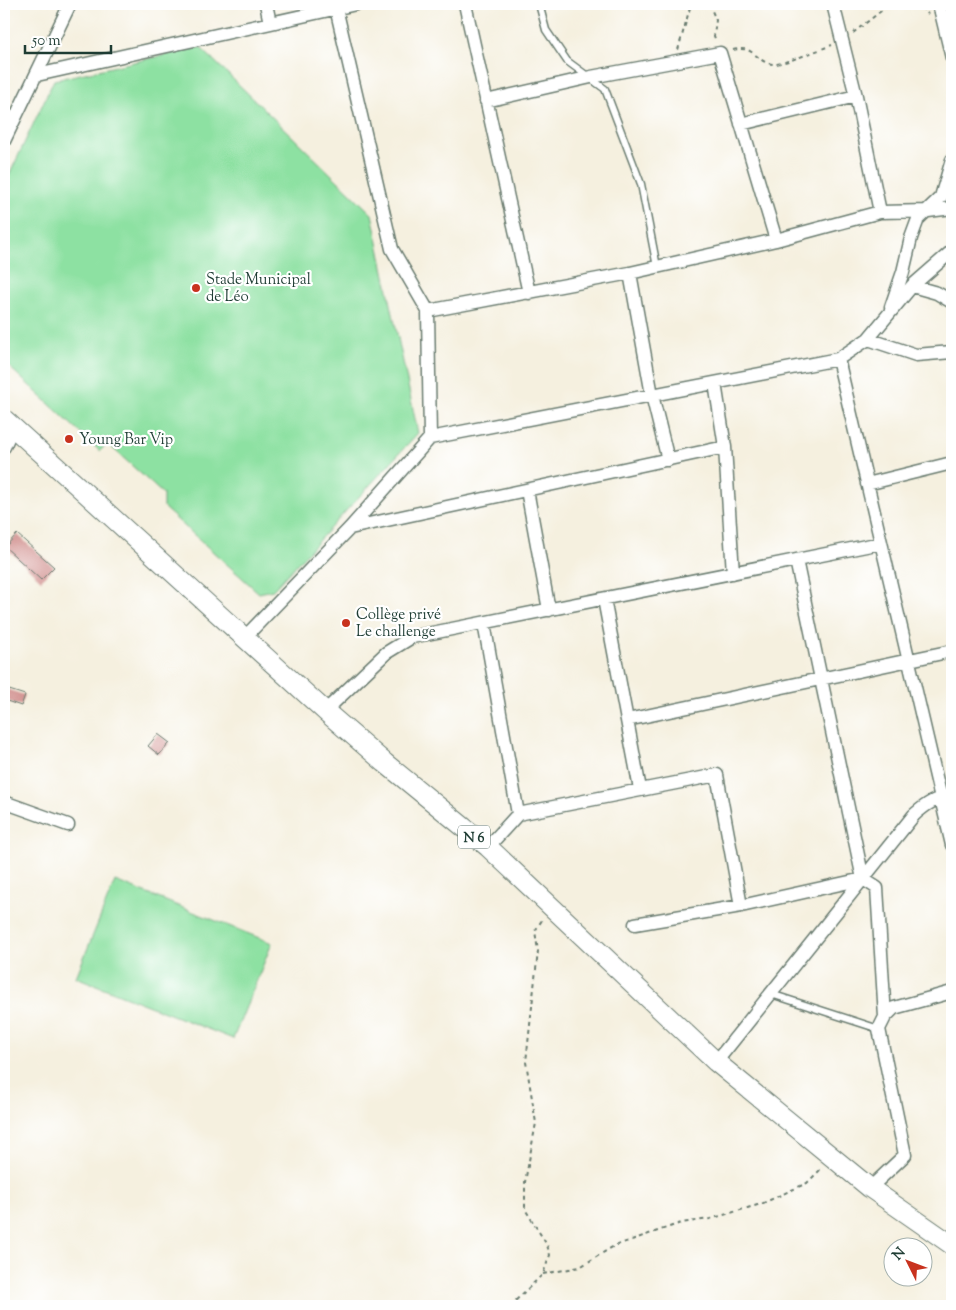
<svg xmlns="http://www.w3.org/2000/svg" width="956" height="1310" font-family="'Sorts Mill Goudy',serif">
	<rect width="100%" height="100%" fill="#fff"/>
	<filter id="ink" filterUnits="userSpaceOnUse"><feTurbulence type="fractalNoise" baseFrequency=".02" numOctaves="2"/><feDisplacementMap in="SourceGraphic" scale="10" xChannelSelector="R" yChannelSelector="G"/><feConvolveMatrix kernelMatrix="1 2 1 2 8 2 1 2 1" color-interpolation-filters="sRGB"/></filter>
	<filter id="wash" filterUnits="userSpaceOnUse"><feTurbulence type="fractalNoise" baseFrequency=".0096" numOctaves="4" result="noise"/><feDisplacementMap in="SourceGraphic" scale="20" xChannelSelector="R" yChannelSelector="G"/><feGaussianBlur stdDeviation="1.12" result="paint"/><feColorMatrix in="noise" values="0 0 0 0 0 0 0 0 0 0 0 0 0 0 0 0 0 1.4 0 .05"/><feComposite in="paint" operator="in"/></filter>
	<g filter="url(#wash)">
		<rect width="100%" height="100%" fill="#f5f0df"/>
		<path fill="#8de1a2" stroke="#568f6b" d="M 200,47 L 372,214 L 418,433 L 273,590 L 259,593 L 163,507 L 163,494 L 107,443 L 100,451 L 4,362 L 4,186 L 54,80 Z
			M 115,881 L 272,943 L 233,1039 L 76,977 Z"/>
		<g id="blocks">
			<path fill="#d29290" d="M 17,534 L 54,567 L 41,580 L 5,547 Z
				M 6,689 L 25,695 L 21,706 L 4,700 Z
				M 158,734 L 170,743 L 159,755 L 148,746 Z"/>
		</g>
	</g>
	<g filter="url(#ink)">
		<use href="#blocks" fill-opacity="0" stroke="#6a7c70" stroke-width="1"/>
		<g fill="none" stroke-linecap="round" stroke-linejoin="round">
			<g stroke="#6a7c70" stroke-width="9">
				<path id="lane" d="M 539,4 L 546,30 L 567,61 L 605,89 L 641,184 L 657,267
					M 771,994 L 879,1029"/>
			</g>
			<g stroke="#6a7c70" stroke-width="15">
				<path id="street" d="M 266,4 L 270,23
					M 465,4 L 529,293
					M 833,4 L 856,96 L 880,212
					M 939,4 L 952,58
					M 336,8 L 392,249 L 428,311 L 430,438
					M 37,75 L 356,4
					M 486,101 L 591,77 L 720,53 L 776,240
					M 741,124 L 856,96
					M 4,141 L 70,4
					M 630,273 L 652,395 L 668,460
					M 912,286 L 937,293 L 952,302
					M 891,307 L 903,272 L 911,238 L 918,219 L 941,197 L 952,160
					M 428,311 L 630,273 L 776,240 L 880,212 L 928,211 L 952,208
					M 868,339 L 916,355 L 952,352
					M 838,359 L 952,845
					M 715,383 L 725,447 L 733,573
					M 4,447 L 13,427
					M 867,484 L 952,463
					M 527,490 L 549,610
					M 350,528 L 725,447
					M 796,560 L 863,879 L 877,888 L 885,1017
					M 604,599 L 640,789
					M 484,623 L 518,814
					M 245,637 L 350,528 L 430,438 L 838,359 L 868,339 L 912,286 L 952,251
					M 325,711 L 386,653 L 412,637 L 881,543
					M 627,720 L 952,651
					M 4,802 L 68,825
					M 488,847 L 518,814 L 717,775 L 741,906
					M 635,924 L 741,906 L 863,879
					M 716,1062 L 914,815 C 926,804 936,798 952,795
					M 870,1188 L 905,1155 L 879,1029 L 885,1017 L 894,1008 L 952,992"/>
			</g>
			<g stroke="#6a7c70" stroke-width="21">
				<path id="primary" d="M 4,419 L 325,711 L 385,763 L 488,847 L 716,1062 L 870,1188 L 952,1245"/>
			</g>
			<path stroke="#6a7c70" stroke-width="2" stroke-dasharray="4 4" stroke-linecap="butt" d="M 709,4 L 716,20 L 714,36 L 716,41
				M 914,4 L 920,6 L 928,14
				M 853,33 L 890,4
				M 678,50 L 691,4
				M 733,50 C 756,44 755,64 775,64 C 784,64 821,49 832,45
				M 543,1274 L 580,1267 L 614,1246 L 681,1223 L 710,1219 L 761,1204 L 807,1183 L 822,1168
				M 510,1306 L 543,1274 L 550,1255 L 547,1245 L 525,1209 L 525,1182 L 536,1123 L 526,1062 L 538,951 L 535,931 L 542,920"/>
			<use href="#lane" stroke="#fff" stroke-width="6"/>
			<use href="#street" stroke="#fff" stroke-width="12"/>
			<use href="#primary" stroke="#fff" stroke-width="19"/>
		</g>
	</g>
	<g fill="#c8321e" stroke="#fff" stroke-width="2">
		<circle cx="196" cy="288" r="5"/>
		<circle cx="69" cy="439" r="5"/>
		<circle cx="346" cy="623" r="5"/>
	</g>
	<g text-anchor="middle" stroke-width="4.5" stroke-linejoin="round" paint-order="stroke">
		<rect fill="#fff" stroke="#627771" stroke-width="1" x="458" y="825.5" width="32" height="23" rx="4"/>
		<g font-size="14" font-weight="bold" fill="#1f3d34">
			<text x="474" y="842">N 6</text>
		</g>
		<g font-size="15" fill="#1f3d34" stroke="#fff" text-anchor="start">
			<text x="206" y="284">Stade Municipal<tspan x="206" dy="17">de Léo</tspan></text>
			<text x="79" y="444">Young Bar Vip</text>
			<text x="356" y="619">Collège privé<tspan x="356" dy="17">Le challenge</tspan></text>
		</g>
	</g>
	<rect width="956" height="1310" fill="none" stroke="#fff" stroke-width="20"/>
	<g transform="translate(908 1262) rotate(312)"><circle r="24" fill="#ffffff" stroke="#a5b1ae"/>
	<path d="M0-4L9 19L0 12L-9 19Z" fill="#c8321e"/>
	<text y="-8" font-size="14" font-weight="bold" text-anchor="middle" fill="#1f3d34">N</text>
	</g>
	<path d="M25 45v8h86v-8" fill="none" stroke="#1f3d34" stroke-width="2.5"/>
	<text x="32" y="45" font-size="15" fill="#1f3d34" stroke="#ffffff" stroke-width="4" paint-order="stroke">50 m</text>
</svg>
